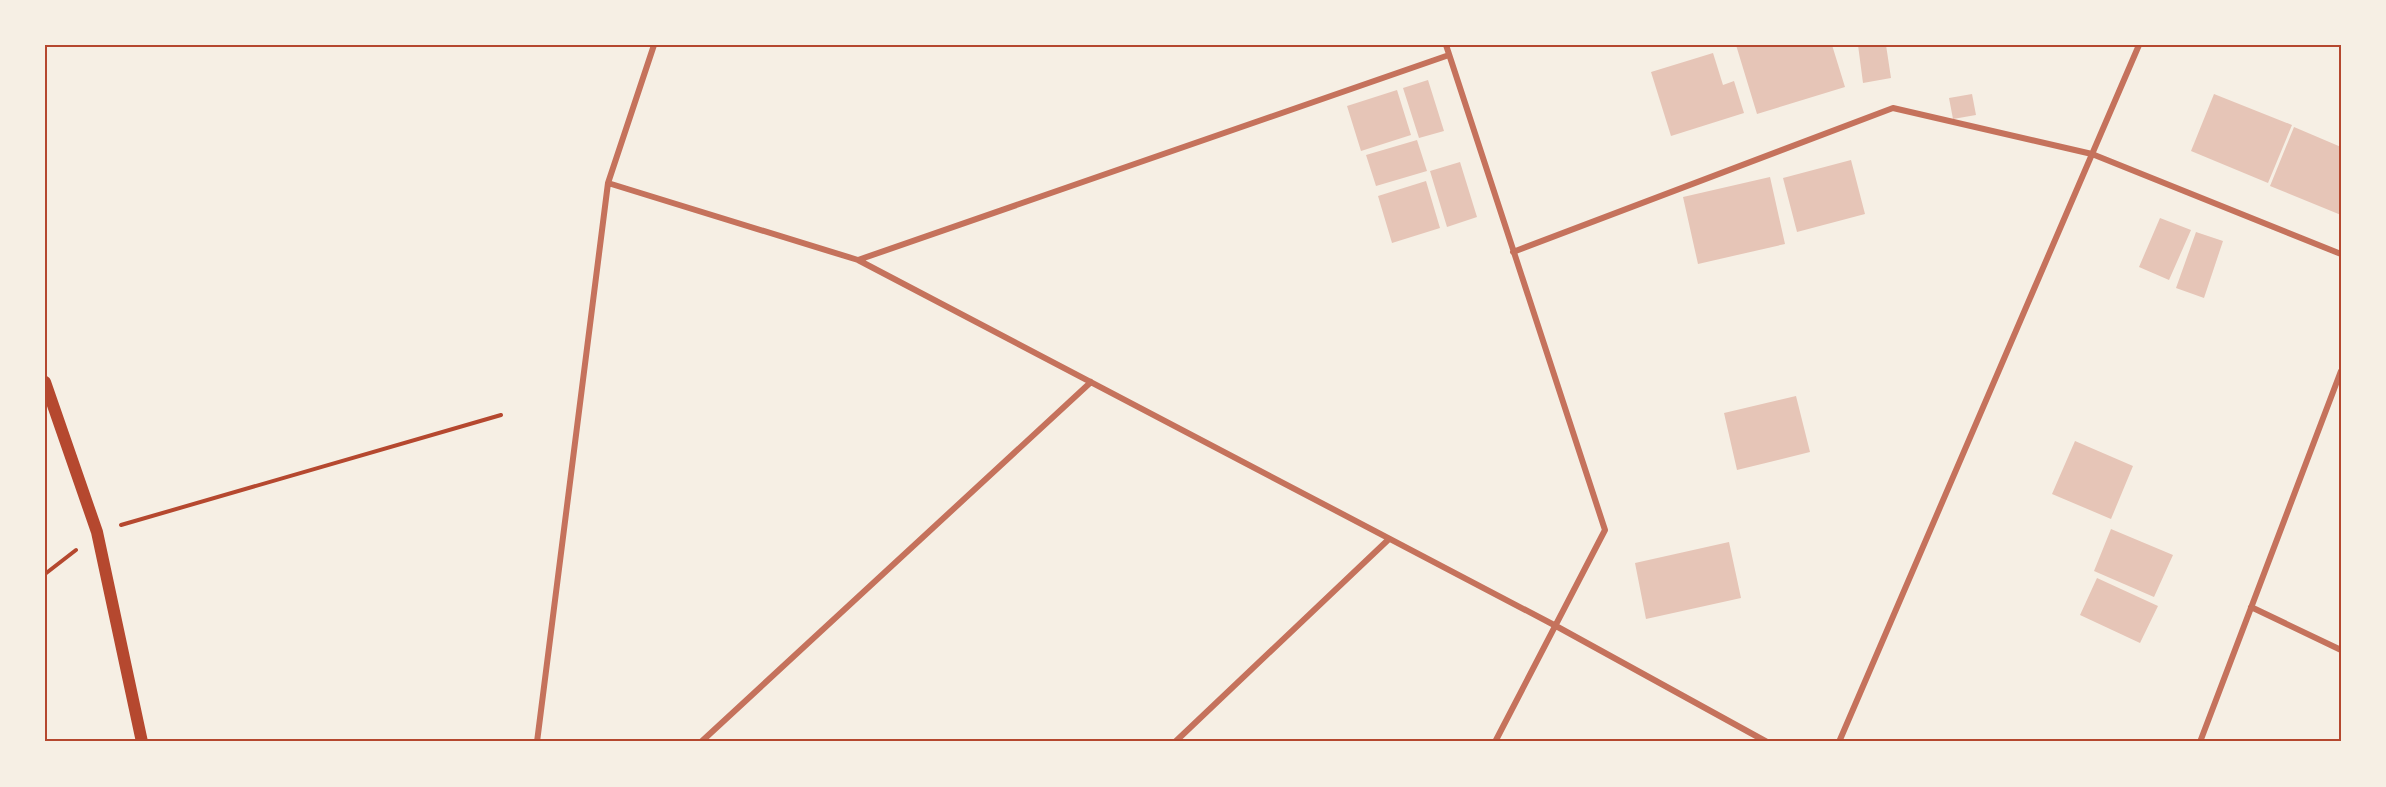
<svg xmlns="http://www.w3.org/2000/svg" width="2386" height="787" font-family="'IBM Plex Sans',sans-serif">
	<rect width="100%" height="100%" fill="#f6efe4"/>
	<path fill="#e6c5b7" d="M 1736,45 L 1832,45 L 1845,87 L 1757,114 Z
		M 1858,45 L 1886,45 L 1891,78 L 1863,83 Z
		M 1713,53 L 1723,85 L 1734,81 L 1744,113 L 1671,136 L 1651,72 Z
		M 1428,80 L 1444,131 L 1419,138 L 1403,88 Z
		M 1397,90 L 1411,135 L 1361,151 L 1347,106 Z
		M 1972,94 L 1976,115 L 1953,119 L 1949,98 Z
		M 2214,94 L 2292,125 L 2268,183 L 2191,151 Z
		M 2294,127 L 2341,147 L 2341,215 L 2270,186 Z
		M 1417,140 L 1427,171 L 1376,186 L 1366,155 Z
		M 1851,160 L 1865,214 L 1797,232 L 1783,178 Z
		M 1460,162 L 1477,217 L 1447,227 L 1430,171 Z
		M 1770,177 L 1785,244 L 1698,264 L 1683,197 Z
		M 1426,181 L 1440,228 L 1392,243 L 1378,196 Z
		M 2160,218 L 2191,230 L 2169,280 L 2139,267 Z
		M 2196,232 L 2223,241 L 2204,298 L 2176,288 Z
		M 1796,396 L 1810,452 L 1737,470 L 1724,413 Z
		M 2075,441 L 2133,466 L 2111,519 L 2052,494 Z
		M 2111,529 L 2173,555 L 2154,597 L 2094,571 Z
		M 1729,542 L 1741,598 L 1646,619 L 1635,563 Z
		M 2097,578 L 2158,606 L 2140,643 L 2080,615 Z"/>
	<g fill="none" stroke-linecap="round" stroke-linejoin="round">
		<path stroke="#b5482f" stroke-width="4" d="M 121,525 L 501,415
			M 45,574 L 76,550"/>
		<path stroke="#c5725c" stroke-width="6" d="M 1446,45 L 1605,530 L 1495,742
			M 608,183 L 858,260 L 1556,626 L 1767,742
			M 1513,252 L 1893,108 L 2092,154 L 2341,254
			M 858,260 L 1449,55
			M 2251,607 L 2341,650
			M 537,742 L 608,183 L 654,45
			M 701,742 L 1091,382
			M 1175,742 L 1389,539
			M 1839,742 L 2139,45
			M 2200,742 L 2341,371"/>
		<path stroke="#b5482f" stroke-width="12" d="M 45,382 L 97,532 L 142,742"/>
	</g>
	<rect width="2386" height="787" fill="none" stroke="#f6efe4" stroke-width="93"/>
	<rect x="46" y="46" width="2294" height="694" fill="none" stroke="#b5482f" stroke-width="2"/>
</svg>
